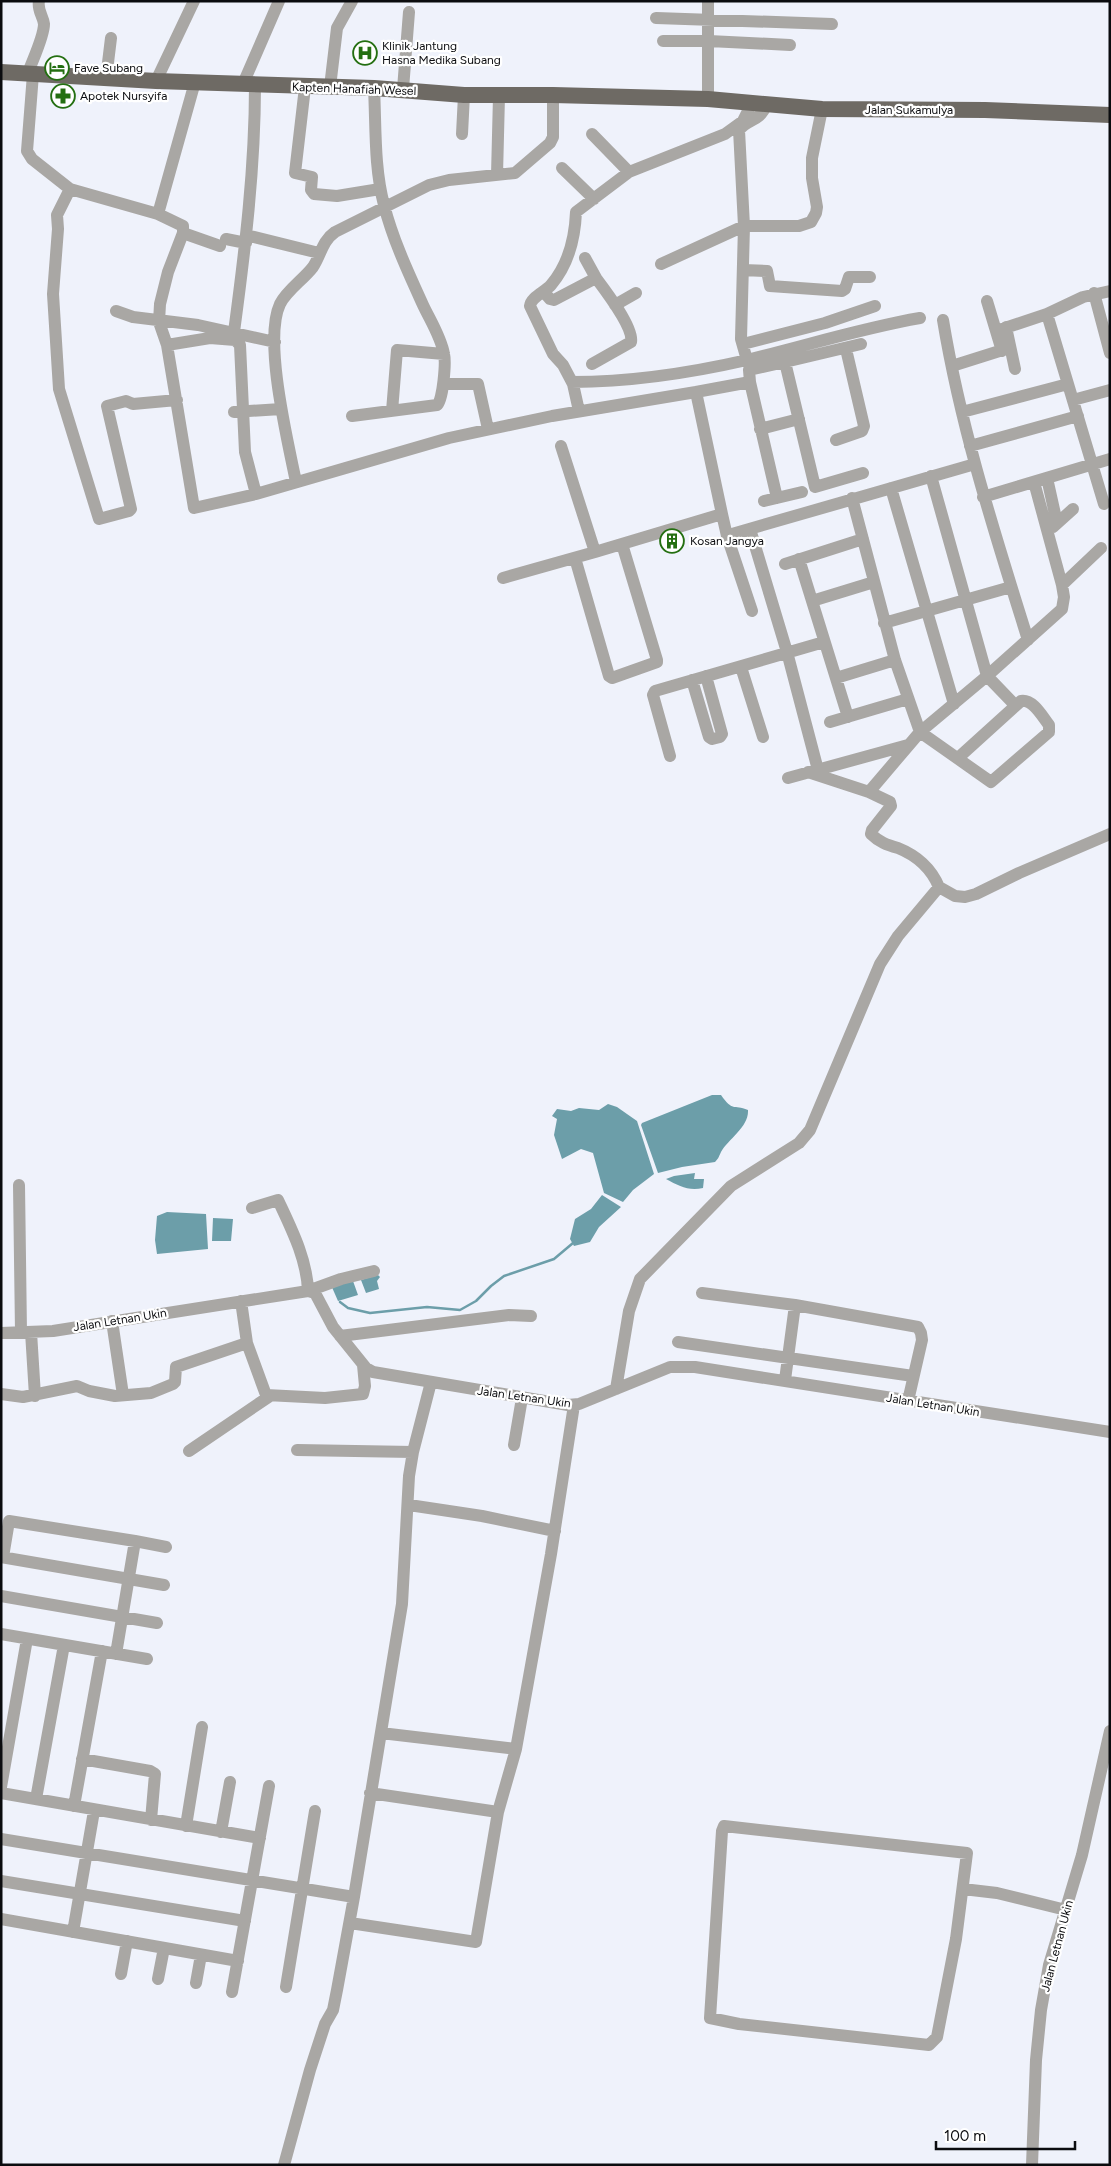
<svg xmlns="http://www.w3.org/2000/svg" width="1111" height="2166" font-family="Figtree,sans-serif">
	<rect width="100%" height="100%" fill="#eff2fb"/>
	<path fill="#6c9ea9" d="M 712,1095 L 721,1095 C 733,1112 733,1104 748,1110 C 749,1127 728,1139 721,1152 C 719,1156 719,1158 715,1162 L 682,1167 L 658,1173 L 641,1125 L 642,1123 Z
		M 608,1104 L 617,1107 L 637,1121 L 654,1174 L 633,1190 L 623,1202 L 604,1193 L 593,1153 L 581,1149 L 562,1159 L 554,1135 L 557,1119 L 552,1116 L 557,1109 L 571,1111 L 579,1108 L 599,1110 Z
		M 695,1173 L 694,1179 L 704,1179 L 703,1188 C 688,1191 679,1186 666,1179 L 674,1176 Z
		M 602,1195 L 621,1207 L 599,1227 L 590,1242 L 574,1246 L 570,1239 L 575,1219 L 591,1209 Z
		M 167,1212 L 206,1214 L 208,1249 L 157,1254 L 155,1240 L 157,1216 Z
		M 213,1218 L 233,1219 L 231,1241 L 212,1241 Z
		M 378,1275 L 380,1277 L 377,1281 L 379,1289 L 366,1293 L 361,1280 Z
		M 353,1281 L 358,1295 L 338,1301 L 331,1285 Z"/>
	<g fill="none" stroke-linecap="round" stroke-linejoin="round">
		<path stroke="#6c9ea9" stroke-width="2.5" d="M 340,1302 L 348,1308 L 370,1313 L 427,1307 L 460,1310 L 476,1301 L 491,1286 L 504,1276 L 554,1259 L 573,1243"/>
		<path stroke="#a9a7a4" stroke-width="12" d="M 656,18 L 832,24
			M 663,41 L 709,41 L 790,45
			M 28,73 C 32,61 44,37 44,24 C 43,16 37,10 39,1
			M 33,74 L 27,151 L 32,159 L 70,189 L 57,215 L 58,229 L 53,294 L 59,389 L 99,519 L 129,511 L 131,509 L 107,406 L 126,401 L 133,404 L 177,400
			M 106,79 L 111,38
			M 156,81 L 194,1
			M 243,84 L 279,1
			M 305,87 L 295,173 L 312,177 L 311,190 L 314,194 L 337,196 L 380,189
			M 330,87 L 337,28 L 352,1
			M 403,89 L 409,12
			M 708,99 L 708,1
			M 767,104 C 758,124 749,117 739,130 L 744,226 L 741,339 L 747,360 C 805,346 862,328 920,318
			M 462,134 L 464,95
			M 592,134 L 629,172
			M 562,168 L 594,199
			M 497,175 L 499,96
			M 70,189 L 158,214 L 183,226 L 183,233 L 168,272 L 160,304 L 159,322 L 167,345 L 194,508 L 256,494 L 449,438 L 552,416 L 696,392 L 722,514 L 595,552 L 561,446
			M 158,214 L 195,82
			M 183,233 L 220,246
			M 246,235 L 319,253
			M 226,239 L 246,243
			M 585,258 L 596,278
			M 661,264 L 744,226 L 799,226 L 811,222 L 816,213 L 817,207 L 812,178 L 812,158 L 822,109
			M 743,270 L 767,271 L 770,286 L 842,291 L 845,289 L 849,277 L 870,277
			M 544,292 L 550,299 L 554,300 L 596,278 C 605,290 634,328 631,342 L 592,364
			M 1094,293 L 1110,353
			M 987,301 L 1002,351
			M 615,305 L 636,293
			M 116,311 L 133,317 L 198,325 L 275,342
			M 1047,314 L 1104,504
			M 943,320 C 961,429 995,534 1028,640
			M 1006,327 L 1015,369
			M 996,331 L 1047,314 L 1083,297 L 1110,291
			M 234,332 C 245,250 255,168 255,85
			M 743,344 L 825,323 L 875,306
			M 167,345 L 210,338 L 235,340 L 240,345 L 245,452 L 256,494
			M 785,362 L 861,344
			M 952,366 L 1009,348
			M 572,382 C 630,382 690,373 747,360
			M 750,382 L 749,370 L 785,362 L 815,487 L 863,473
			M 443,384 L 478,384 L 488,429
			M 696,392 L 750,382 L 777,498
			M 1073,400 L 1110,390
			M 392,411 L 397,350 L 444,354
			M 579,411 L 573,384 L 563,365 L 553,354 L 530,306 C 531,297 545,292 551,285 C 568,265 575,237 576,212 L 629,172 L 725,134 L 743,121 L 752,103
			M 234,412 L 281,409
			M 962,412 L 1068,384
			M 352,416 L 437,405 C 443,401 446,362 444,354 C 441,337 430,320 423,305 C 408,272 393,240 384,205 C 374,167 376,127 374,88
			M 760,429 L 799,419
			M 836,440 L 862,431 L 864,426 L 846,349
			M 970,446 L 1078,416
			M 931,476 L 987,676 L 1015,705
			M 1047,478 L 1057,523
			M 296,482 C 288,442 263,340 280,304 C 287,290 303,280 313,267 C 321,255 322,241 335,232 L 429,185 L 449,180 L 515,173 L 550,143 L 553,137 L 553,95
			M 891,488 L 954,704
			M 983,497 L 1110,459
			M 852,498 L 895,660 L 920,732 L 991,782 L 1049,732 L 1049,725 C 1042,716 1033,699 1021,701 L 958,758
			M 764,501 L 802,492
			M 722,514 L 727,536 L 752,611
			M 1053,527 L 1073,509
			M 750,529 L 787,652 L 818,770
			M 732,534 L 975,464
			M 575,558 L 609,676 L 612,678 L 657,662 L 657,660 L 622,544
			M 799,559 L 848,717
			M 785,564 L 863,539
			M 503,578 L 595,552
			M 1062,585 L 1101,548
			M 812,601 L 874,582
			M 884,623 L 1011,587
			M 741,667 L 763,737
			M 836,678 L 895,660
			M 692,680 L 709,737 L 712,739 L 720,737 L 722,734 L 706,676
			M 830,722 L 908,699
			M 670,756 L 653,695 L 655,691 L 824,642
			M 808,772 L 869,792 L 890,802 L 891,806 L 872,830 L 871,834 C 879,842 887,845 898,848 C 918,856 931,868 939,887
			M 788,778 L 908,745
			M 869,792 L 920,732 L 987,676 L 1062,609 L 1064,597 L 1062,585 L 1034,482
			M 19,1185 L 21,1332
			M 252,1208 L 278,1200 C 291,1228 307,1259 308,1291 L 341,1279 L 374,1271
			M 702,1293 L 795,1305 L 918,1327 L 921,1333 L 922,1340 L 908,1401
			M 241,1301 L 247,1343 L 266,1395 L 325,1398 L 363,1394 L 365,1386 L 363,1365
			M 112,1321 L 123,1395
			M 31,1332 L 35,1396
			M 1,1333 L 53,1331 L 308,1291 L 315,1293 L 333,1327 L 366,1368 L 373,1372 L 568,1405 L 579,1404 L 670,1367 L 695,1367 L 1110,1432
			M 340,1336 L 509,1315 L 531,1316
			M 678,1342 L 913,1376
			M 785,1380 L 795,1305
			M 616,1389 L 629,1311 L 640,1279 L 731,1186 L 799,1143 L 810,1130 L 880,964 L 898,936 L 939,887 L 955,896 L 965,897 L 976,894 L 1019,873 L 1110,834
			M 1,1394 L 23,1397 L 77,1386 L 89,1391 L 115,1396 L 151,1393 L 173,1384 L 175,1382 L 176,1367 L 247,1343
			M 514,1445 L 522,1398
			M 297,1450 L 413,1452
			M 189,1451 L 270,1396
			M 409,1505 L 482,1516 L 555,1531
			M 135,1541 L 166,1547
			M 1,1557 L 164,1585
			M 3,1557 L 9,1521 L 135,1541 L 116,1654
			M 1,1596 L 157,1623
			M 1,1634 L 147,1659
			M 381,1733 L 516,1749
			M 82,1759 L 150,1771 L 155,1774 L 151,1820
			M 1,1787 L 27,1639
			M 1,1793 L 260,1838
			M 370,1793 L 498,1812
			M 36,1799 L 64,1645
			M 74,1806 L 102,1651
			M 186,1826 L 202,1727
			M 724,1826 L 967,1853 L 956,1939 L 937,2037 L 929,2045 L 739,2024 L 710,2018 L 722,1831 Z
			M 221,1832 L 230,1782
			M 1,1839 L 354,1897
			M 1,1881 L 245,1921
			M 963,1889 L 997,1893 L 1066,1910
			M 1,1919 L 238,1961
			M 350,1923 L 476,1942 L 498,1812 L 516,1749 L 551,1554 L 574,1405
			M 73,1932 L 94,1811
			M 121,1974 L 127,1941
			M 158,1979 L 164,1948
			M 196,1983 L 201,1955
			M 286,1987 L 315,1811
			M 232,1992 L 269,1786
			M 284,2165 L 310,2070 L 325,2024 L 333,2010 L 337,1990 L 354,1897 L 402,1604 L 409,1476 L 413,1452 L 431,1382
			M 1032,2165 L 1036,2060 L 1041,2010 L 1049,1965 L 1082,1855 L 1110,1731"/>
		<path stroke="#6e6a64" stroke-width="16" d="M 1,72 L 156,81 L 374,88 L 464,95 L 553,95 L 708,99 L 822,109 L 985,110 L 1110,115"/>
	</g>
	<defs>
		<g id="hospital-ring" transform="scale(1.25)"><circle r="9.5" fill="#fff" stroke="#246f11" stroke-width="1.5"/><path d="M-5-5h3v3.5h4V-5h3V5h-3V1.5h-4V5h-3Z" fill="#246f11"/></g>
		<g id="hotel-ring" transform="scale(1.25)"><circle r="9.5" fill="#fff" stroke="#246f11" stroke-width="1.5"/><path d="M-6-4.5h1.5V1H6V5H4.5V3h-9V5H-6ZM-4 0a1.8 1.8 0 1 1 3.6 0ZM.5 0V-2.5h3Q6-2.5 6 0Z" fill="#246f11"/></g>
		<g id="pharmacy-ring" transform="scale(1.25)"><circle r="9.5" fill="#fff" stroke="#246f11" stroke-width="1.5"/><path d="M-2-6h4v4h4v4h-4v4h-4v-4h-4v-4h4Z" fill="#246f11"/></g>
		<g id="building-ring" transform="scale(1.25)"><circle r="9.5" fill="#fff" stroke="#246f11" stroke-width="1.5"/><path d="M-4-6H4V6H1V3H-1V6H-4ZM-2.5-4.3h1.7v1.8h-1.7ZM.8-4.3h1.7v1.8H.8ZM-2.5-1h1.7V.8h-1.7ZM.8-1h1.7V.8H.8Z" fill="#246f11"/></g>
	</defs>
	<g fill-rule="evenodd">
		<use href="#hospital-ring" x="365" y="53"/>
		<use href="#hotel-ring" x="57" y="68"/>
		<use href="#pharmacy-ring" x="63" y="96"/>
		<use href="#building-ring" x="672" y="541"/>
	</g>
	<g text-anchor="middle" stroke-width="4.5" stroke-linejoin="round" paint-order="stroke">
		<g font-size="12" fill="#0b0c0f" stroke="#fff" text-anchor="start">
			<text x="382" y="50">Klinik Jantung<tspan x="382" dy="14">Hasna Medika Subang</tspan></text>
			<text x="74" y="72">Fave Subang</text>
			<text x="80" y="100">Apotek Nursyifa</text>
			<text x="690" y="545">Kosan Jangya</text>
		</g>
		<g font-size="12" fill="#0b0c0f" stroke="#fff">
			<text transform="translate(354 89) rotate(2)" y="4">Kapten Hanafiah Wesel</text>
			<text x="909" y="114">Jalan Sukamulya</text>
			<text transform="translate(120 1320) rotate(-9)" y="4">Jalan Letnan Ukin</text>
			<text transform="translate(524 1397) rotate(8)" y="4">Jalan Letnan Ukin</text>
			<text transform="translate(933 1405) rotate(9)" y="4">Jalan Letnan Ukin</text>
			<text transform="translate(1057 1946) rotate(-75)" y="4">Jalan Letnan Ukin</text>
		</g>
	</g>
	<rect width="1111" height="2166" fill="none" stroke="#0b0c0f" stroke-width="5"/>
	<path d="M936 2141v8h139v-8" fill="none" stroke="#0b0c0f" stroke-width="2.5"/>
	<text x="944" y="2141" font-size="15" fill="#0b0c0f" stroke="#ffffff" stroke-width="4" paint-order="stroke">100 m</text>
</svg>
